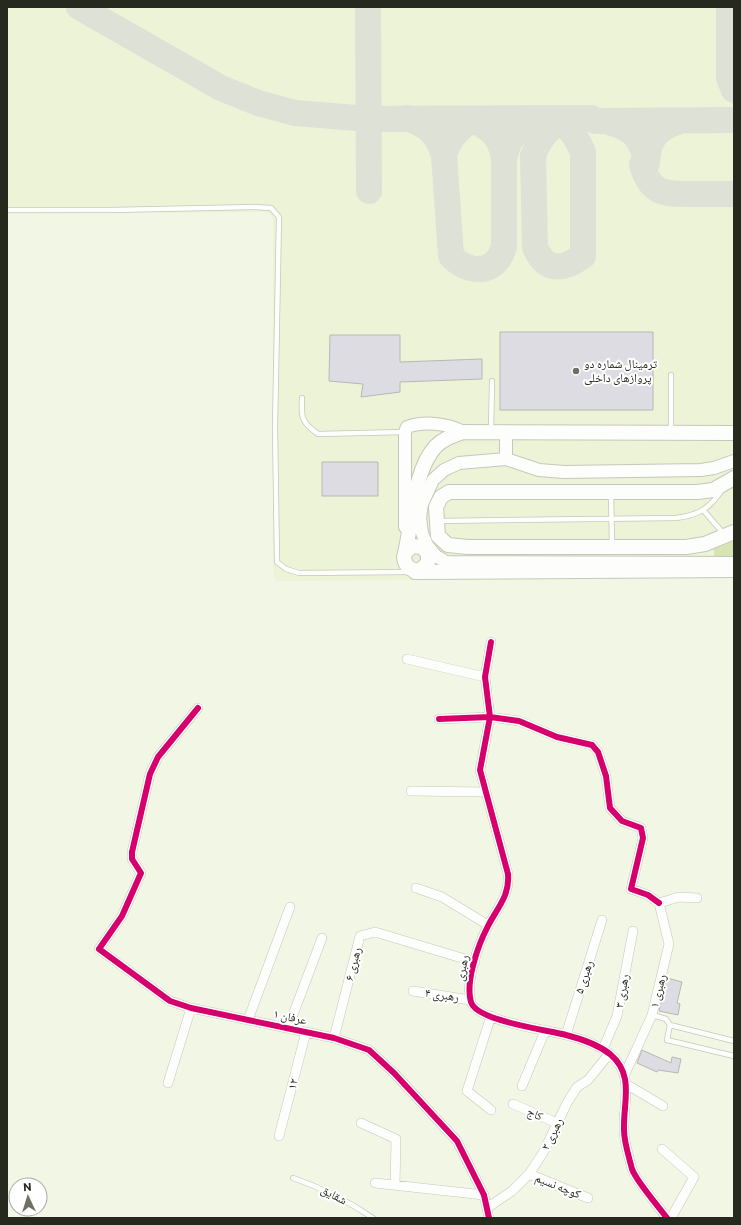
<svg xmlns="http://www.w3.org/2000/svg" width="741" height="1225" font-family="Commissioner,'Noto Naskh Arabic',sans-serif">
	<rect width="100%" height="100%" fill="#f1f6e5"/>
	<path fill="#ecf3d7" d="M 7,7 L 734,7 L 734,577 L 276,581 L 273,570 L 273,219 L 267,212 L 7,214 Z"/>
	<path fill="#d8e4b3" d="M 734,541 L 734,559 L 714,559 L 714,549 Z"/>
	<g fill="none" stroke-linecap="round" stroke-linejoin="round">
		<path stroke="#dee1d6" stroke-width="26" d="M 79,7 L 221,88 L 258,103 L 295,113 L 369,119 L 591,118
			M 368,7 L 369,191
			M 729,7 L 729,78 L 734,90
			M 407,118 C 429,126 436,132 444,155 L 451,256 C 463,269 485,276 498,259 C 501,256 502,251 504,247 L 504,158 C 500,136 492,130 473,119 C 458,129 449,138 444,155
			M 595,121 L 734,120
			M 609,122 C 634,129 641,138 647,163 C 648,138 657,128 680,121
			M 504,158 C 506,153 507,146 510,141 C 522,120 548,111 568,128 C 575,135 579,143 583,152 L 583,256 C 563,270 546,273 535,247 L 533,156 C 540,137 549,126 568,118
			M 642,165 C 651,195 665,194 693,194 C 707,194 720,194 734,194"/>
	</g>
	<path fill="#dedce3" stroke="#b7b8b5" d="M 500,332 L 653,332 L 653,410 L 500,410 Z
		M 330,335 L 400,335 L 400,362 L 482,359 L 482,379 L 400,382 L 400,392 L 361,397 L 363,384 L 329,381 Z
		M 322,462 L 378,462 L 378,496 L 322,496 Z
		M 667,978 L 682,982 L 677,1003 L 680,1004 L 678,1015 L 659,1011 Z
		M 642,1050 L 671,1063 L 672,1057 L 681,1059 L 678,1073 L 658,1070 L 657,1072 L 637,1063 Z"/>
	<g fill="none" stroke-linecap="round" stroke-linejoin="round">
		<g stroke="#c4c8ba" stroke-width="6">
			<path id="service" d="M 7,210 L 111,210 L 254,207 L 271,208 L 279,217 L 275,427 L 277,562 L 286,569 L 299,573 L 409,572
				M 671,375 L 671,431
				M 302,398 C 301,417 301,422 318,434 L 405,432
				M 491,431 L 492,381
				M 611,494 L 612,544
				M 704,511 L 724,534
				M 438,521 L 676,518 C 699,515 709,509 722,490
				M 652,1015 L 666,1019 L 670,1025 L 734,1041
				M 670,1025 L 667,1040 L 734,1056
				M 293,1178 C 322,1188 348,1201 373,1218"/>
		</g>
		<g stroke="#c4c8ba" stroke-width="10">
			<path id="minor" d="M 491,642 L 485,677 L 490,717 L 480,770 L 508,874 C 510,896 497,908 488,926 C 478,945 465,982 471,1002 C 476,1021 548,1030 566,1035 C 582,1039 597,1044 610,1054 C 635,1075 623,1102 624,1130 C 624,1142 629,1157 632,1169 C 636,1181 659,1207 667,1218
				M 407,659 L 485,677
				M 198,708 L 158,757 L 150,774 L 132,852 L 132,859 L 141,873 L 122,916 L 99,949 L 170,1001 L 191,1008 L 334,1038 L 369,1050 L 394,1073 L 457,1141 L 484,1195 L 489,1218
				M 439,719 L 490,717 L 519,721 L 557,737 L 592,745 L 598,752 L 606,776 L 610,808 L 622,821 L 641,828 L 643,838 L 631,889 L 648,895 L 659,903
				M 411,791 L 485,792
				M 416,888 L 442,897 L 488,925
				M 659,903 L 679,897 L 697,898
				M 413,991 L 470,1000
				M 248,1020 L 290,907
				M 288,1028 L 322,938
				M 566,1035 L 602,920
				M 334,1038 L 360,936 L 375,932 L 475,962
				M 603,1049 L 617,1016 L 633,931
				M 625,1074 L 652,1015 L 669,944 L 659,903
				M 168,1083 L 191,1008
				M 626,1084 L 663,1106
				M 522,1086 L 545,1031
				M 513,1104 L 557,1123
				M 491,1110 L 467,1091 L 491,1016
				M 361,1123 L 396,1139 L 395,1185
				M 279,1136 L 306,1032
				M 662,1149 L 694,1177 L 671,1218
				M 529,1174 L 588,1198
				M 375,1183 L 484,1195
				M 487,1208 L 512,1191 L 529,1174 L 543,1153 L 567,1103 L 577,1087 L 588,1080 L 609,1054"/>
		</g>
		<g stroke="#c4c8ba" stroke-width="14">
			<path id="secondary" d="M 506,459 L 506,433
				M 734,461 L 714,468 L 701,470 L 564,472 L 539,470 L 506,459 L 459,463 L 444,470 L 433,480 L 422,504 L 420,518 L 422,533 L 427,545 L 436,556 L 446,562 L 734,563
				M 405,527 L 405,432 L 407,427 C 423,421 448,423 463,432"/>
		</g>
		<g stroke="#c4c8ba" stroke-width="16">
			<path id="primary" d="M 405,553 L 412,546 L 422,547 L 428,554 L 428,563 L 420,570 C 411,571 405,567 404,557 C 413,524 412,472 436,446 C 443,439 453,435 463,432 L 734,433
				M 416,571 L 415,572 L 734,570"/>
		</g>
		<g stroke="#c4c8ba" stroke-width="16">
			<path id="trunk" d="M 734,478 L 713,490 L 697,492 L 449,492 L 441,497 L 436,507 L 438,536 L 448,545 L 468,547 L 686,547 L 705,544 L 734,532"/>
		</g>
		<use href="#service" stroke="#fdfefb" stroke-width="4.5"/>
		<use href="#minor" stroke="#fdfefb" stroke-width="9"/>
		<use href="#secondary" stroke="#fdfefb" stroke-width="12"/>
		<use href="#primary" stroke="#fdfefb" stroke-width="14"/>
		<use href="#trunk" stroke="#fdfefb" stroke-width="14"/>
		<g stroke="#fff" stroke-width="8">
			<path id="cycleway" d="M 491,642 L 485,677 L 490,717 L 480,770 L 508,874 C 510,896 497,908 488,926 C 478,945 465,982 471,1002 C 476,1021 548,1030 566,1035 C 582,1039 597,1044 610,1054 C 635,1075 623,1102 624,1130 C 624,1142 629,1157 632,1169 C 636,1181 659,1207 667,1218
				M 198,708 L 158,757 L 150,774 L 132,852 L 132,859 L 141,873 L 122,916 L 99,949 L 170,1001 L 191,1008 L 334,1038 L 369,1050 L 394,1073 L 457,1141 L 484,1195 L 489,1218
				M 439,719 L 490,717 L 519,721 L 557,737 L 592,745 L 598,752 L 606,776 L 610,808 L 622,821 L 641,828 L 643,838 L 631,889 L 648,895 L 659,903"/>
		</g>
		<use href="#cycleway" stroke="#d6006c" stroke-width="6"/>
	</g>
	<circle fill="#6d7163" stroke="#fff" stroke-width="1.5" cx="576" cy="371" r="4"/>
	<g text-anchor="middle" stroke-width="4" stroke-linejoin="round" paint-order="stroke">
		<g font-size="12" fill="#26291d" stroke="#fff" text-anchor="start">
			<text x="584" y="368">ترمینال شماره دو<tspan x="584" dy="14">پروازهای داخلی</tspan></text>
		</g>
		<g font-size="12" fill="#26291d" stroke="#fff">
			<text transform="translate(353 964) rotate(-76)" y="4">رهبری ۶</text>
			<text transform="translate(462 968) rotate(-78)" y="4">رهبری</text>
			<text transform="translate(584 977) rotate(-72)" y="4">رهبری ۵</text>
			<text transform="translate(622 991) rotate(-80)" y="4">رهبری ۳</text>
			<text transform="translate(658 991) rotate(-76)" y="4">رهبری ۱</text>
			<text transform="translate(442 995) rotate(8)" y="4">رهبری ۴</text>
			<text transform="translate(290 1017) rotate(12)" y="4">عرفان ۱</text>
			<text transform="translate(293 1084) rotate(-75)" y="4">۱۲</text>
			<text transform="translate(535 1114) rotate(24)" y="4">کاج</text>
			<text transform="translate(552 1134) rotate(-64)" y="4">رهبری ۲</text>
			<text transform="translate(558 1186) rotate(22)" y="4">کوچه نسیم</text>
			<text transform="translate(334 1195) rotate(28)" y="4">شقایق</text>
		</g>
	</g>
	<rect width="741" height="1225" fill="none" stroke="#26291d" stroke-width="16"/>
	<g transform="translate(28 1197) rotate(356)"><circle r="19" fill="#ffffff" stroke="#a8a9a5"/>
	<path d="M0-3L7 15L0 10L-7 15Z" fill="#6d7163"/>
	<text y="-6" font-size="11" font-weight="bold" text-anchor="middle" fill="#26291d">N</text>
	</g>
</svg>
